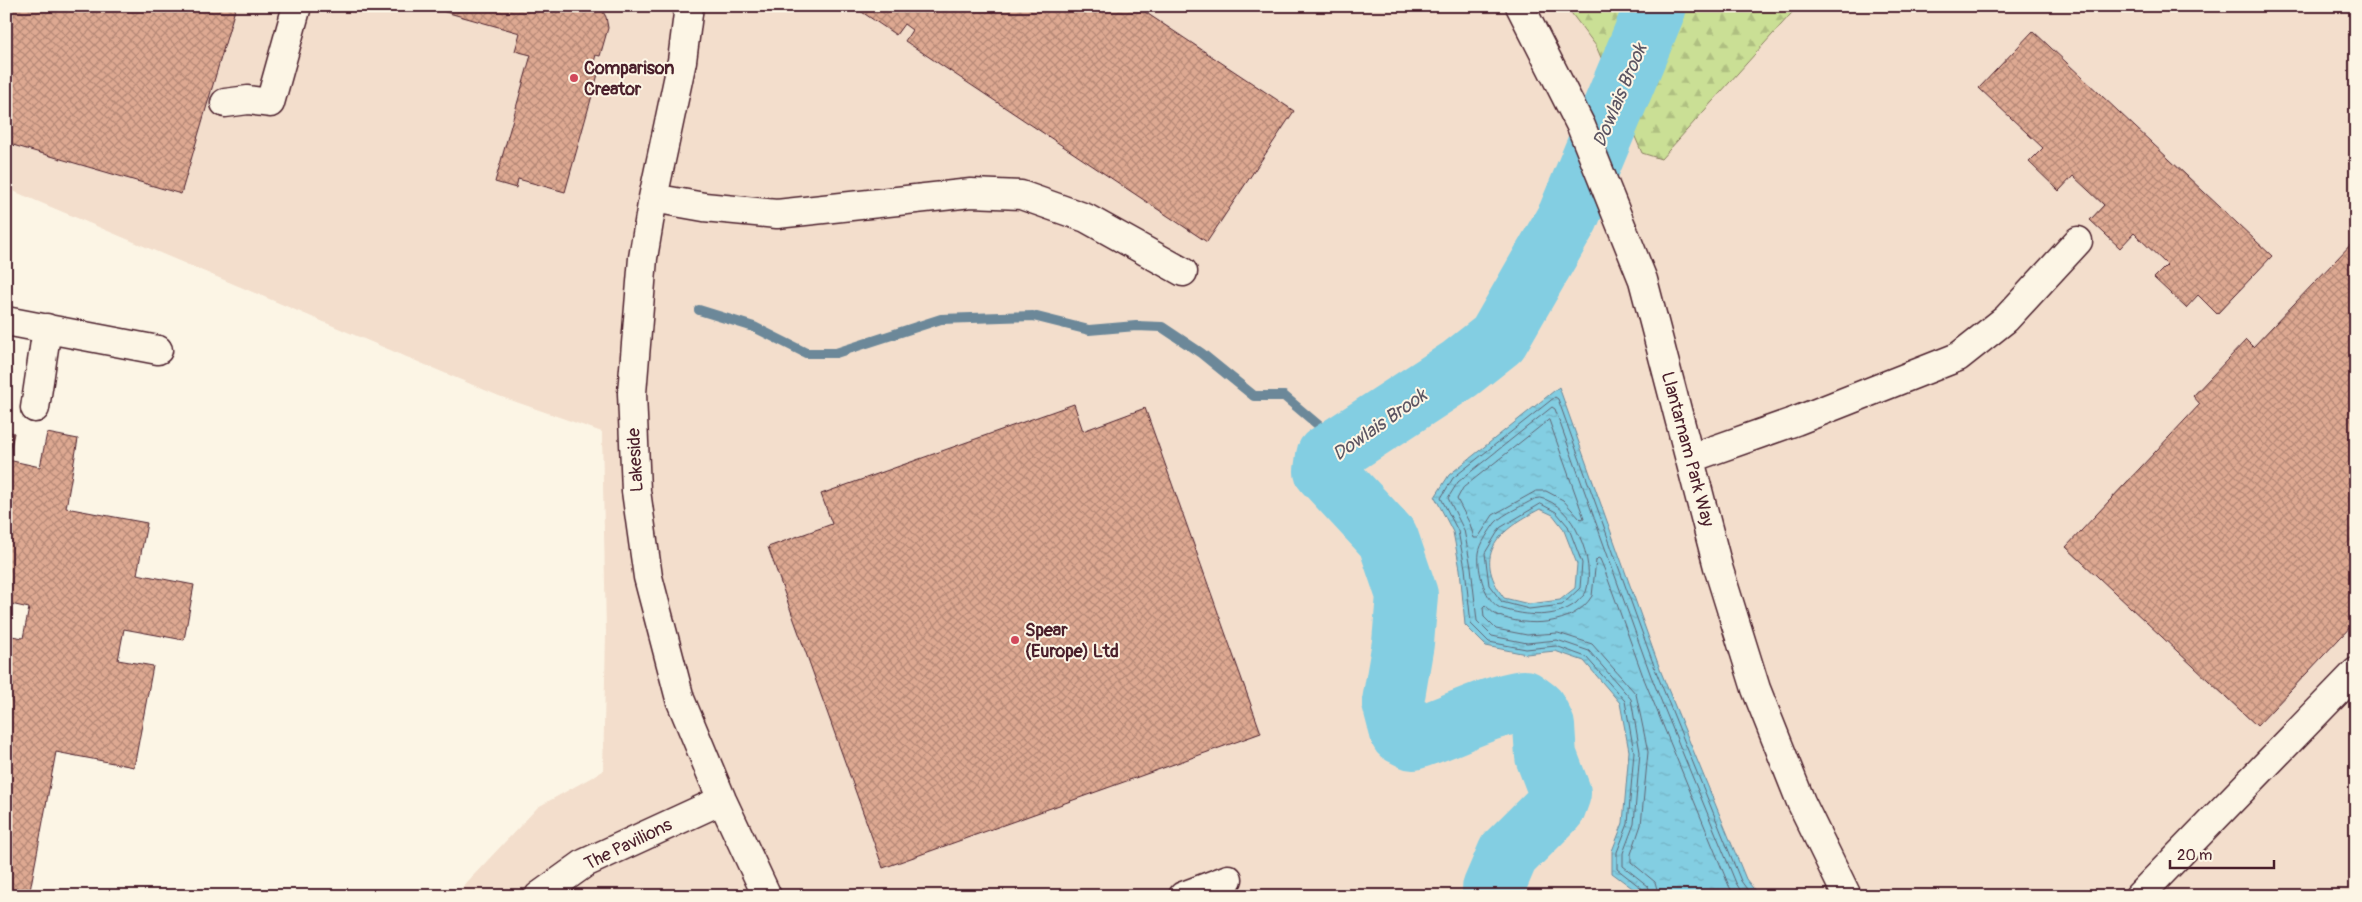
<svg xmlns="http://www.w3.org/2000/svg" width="2362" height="902" font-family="Pangolin,sans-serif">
	<defs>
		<pattern id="forest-firs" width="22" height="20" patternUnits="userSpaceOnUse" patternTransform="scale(1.25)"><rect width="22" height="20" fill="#cadf95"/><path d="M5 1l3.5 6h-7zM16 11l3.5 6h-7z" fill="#afbf81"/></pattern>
		<pattern id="water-ripples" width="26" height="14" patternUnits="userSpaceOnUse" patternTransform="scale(1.25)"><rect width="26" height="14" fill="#83cee2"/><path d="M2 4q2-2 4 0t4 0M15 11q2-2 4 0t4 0" fill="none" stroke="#73b0c2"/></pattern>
		<pattern id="building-cross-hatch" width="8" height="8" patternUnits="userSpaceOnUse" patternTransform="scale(1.25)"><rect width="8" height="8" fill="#dea992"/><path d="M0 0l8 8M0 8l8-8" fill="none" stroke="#b68977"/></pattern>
	</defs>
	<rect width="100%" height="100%" fill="#fcf5e5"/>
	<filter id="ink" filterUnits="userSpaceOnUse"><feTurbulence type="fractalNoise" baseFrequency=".02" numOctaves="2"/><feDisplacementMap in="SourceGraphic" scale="10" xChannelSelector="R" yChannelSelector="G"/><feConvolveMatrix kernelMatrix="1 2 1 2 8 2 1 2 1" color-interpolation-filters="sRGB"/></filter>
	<g filter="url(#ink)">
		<path fill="#f3decc" d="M 6,6 L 1566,6 L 1596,46 L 1642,153 L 1661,159 L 1798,6 L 2356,6 L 2356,896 L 454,896 L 538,807 L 603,771 L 606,633 L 602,432 L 499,396 L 6,188 Z"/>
		<path fill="url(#forest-firs)" stroke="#8a7f60" d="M 1566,6 L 1798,6 L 1661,159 L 1642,153 L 1596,46 Z"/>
		<path fill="url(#water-ripples)" stroke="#6c8899" fill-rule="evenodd" d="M 1559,387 L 1661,672 L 1746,879 L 1759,896 L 1643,896 L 1612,873 L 1612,851 L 1623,823 L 1629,751 L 1620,703 L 1584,661 L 1555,651 L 1526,654 L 1486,646 L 1465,625 L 1460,569 L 1453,532 L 1435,497 L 1449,475 ZM 1540,509 L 1553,515 L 1563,528 L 1577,564 L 1575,588 L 1560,600 L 1529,604 L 1504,598 C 1471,553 1500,530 1540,509 Z"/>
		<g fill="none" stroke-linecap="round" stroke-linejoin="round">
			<path stroke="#616574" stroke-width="1" d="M 1549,420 L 1584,518 L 1580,519 L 1563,500 L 1546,491 L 1536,491 L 1493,515 L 1478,538 L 1474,538 L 1470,524 L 1457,499 L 1463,488 Z
				M 1540,498 C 1574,504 1596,562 1586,592 C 1584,596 1579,599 1576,603 C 1555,619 1527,616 1503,609 C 1485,604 1477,570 1479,553 C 1480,544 1490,530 1495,523 C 1504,513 1523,506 1534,499 Z
				M 1541,504 L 1556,512 L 1568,526 L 1582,563 L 1580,588 L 1562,605 L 1529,609 L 1502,602 L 1489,585 L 1485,553 L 1500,528 Z
				M 1646,896 L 1644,890 L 1617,869 L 1617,852 L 1628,824 L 1634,752 L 1625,701 L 1586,657 L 1556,646 L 1526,649 L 1489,642 L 1471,624 L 1465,568 L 1458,531 L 1441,498 L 1453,478 L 1555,397 L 1558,399 L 1657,674 L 1741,881 L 1752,896
				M 1652,896 L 1648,886 L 1623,866 L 1623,853 L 1634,824 L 1640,752 L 1631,699 L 1589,651 L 1557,640 L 1527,643 L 1492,636 L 1477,621 L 1471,567 L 1464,530 L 1448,498 L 1458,482 L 1552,407 L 1555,409 L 1651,676 L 1736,883 L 1744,896
				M 1659,896 L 1655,882 L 1631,862 L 1631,854 L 1641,825 L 1648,752 L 1636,694 L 1592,644 L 1558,633 L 1527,635 L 1496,629 L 1484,617 L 1483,607 L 1485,605 C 1489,608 1492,613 1497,615 C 1526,628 1574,626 1592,596 L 1596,560 L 1598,558 L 1600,559 L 1605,571 L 1644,679 L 1729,886 L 1735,896"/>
			<path stroke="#6c8899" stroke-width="10" d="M 699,310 L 754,327 L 806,353 L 836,353 L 941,319 L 1033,316 L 1089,330 L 1136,326 L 1162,327 L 1201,353 L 1254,396 L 1284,396 L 1343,446"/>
			<path stroke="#83cee2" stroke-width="62" d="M 1494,896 L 1493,889 L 1508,854 L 1555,807 L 1560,793 L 1546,756 L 1544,726 L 1536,710 L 1524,701 C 1485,707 1451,727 1413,739 L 1401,733 L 1393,702 L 1403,643 L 1407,595 L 1388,539 L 1325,471 L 1327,456 L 1460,369 L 1498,339 L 1568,217 L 1656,6"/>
		</g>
		<path fill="url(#building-cross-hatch)" stroke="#4a1f2b" d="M 6,6 L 236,6 L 181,194 L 6,143 Z
			M 424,6 L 600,6 L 606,17 L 608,28 L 600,56 L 596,55 L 593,65 L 600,67 L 565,192 L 518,179 L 516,188 L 495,182 L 531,55 L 515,51 L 520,33 Z
			M 853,6 L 1136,6 L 1294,111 L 1207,242 L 905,41 L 912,30 L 904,24 L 896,35 Z
			M 2033,31 L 2272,256 L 2217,314 L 2198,295 L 2186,308 L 2154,278 L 2167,265 L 2134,233 L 2120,248 L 2090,220 L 2104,205 L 2073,176 L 2059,191 L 2029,162 L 2043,148 L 1979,88 Z
			M 2356,239 L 2356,621 L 2257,726 L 2066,547 L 2200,404 L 2193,396 L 2246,340 L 2253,347 Z
			M 1074,404 L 1083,431 L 1145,408 L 1261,733 L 883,868 L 768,547 L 832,524 L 821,494 Z
			M 6,431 L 14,433 L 8,460 L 40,467 L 47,433 L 78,439 L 66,508 L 147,523 L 137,574 L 194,585 L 184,640 L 124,629 L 118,660 L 153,666 L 134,767 L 56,752 L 29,896 L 6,896 L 6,635 L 23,638 L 29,608 L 6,603 Z"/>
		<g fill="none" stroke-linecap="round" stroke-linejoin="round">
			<g stroke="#4a1f2b" stroke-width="31">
				<path id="minor" d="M 689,6 L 682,61 L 653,198 L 643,258 L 632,393 L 636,491 L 648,577 L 680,699 L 722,800 L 767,896
					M 1520,6 L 1581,126 L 1643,280 L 1718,567 L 1756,689 L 1801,802 L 1847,896
					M 225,103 L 248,100 L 270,103 L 297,6
					M 653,198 L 704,207 L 777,214 L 971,193 L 1021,195 L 1086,218 L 1183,272
					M 6,321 L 158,350
					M 35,408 L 47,328
					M 1691,458 L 1796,421 L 1958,357 L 2006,319 L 2078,241
					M 539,896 L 585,863 L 722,800
					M 1183,896 L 1228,879
					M 2139,896 L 2356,672"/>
			</g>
			<use href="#minor" stroke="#fcf5e5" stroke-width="28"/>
		</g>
	</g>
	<g fill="#d1495b" stroke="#fcf5e5" stroke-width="2">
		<circle cx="574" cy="78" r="5"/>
		<circle cx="1015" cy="640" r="5"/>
	</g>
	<g text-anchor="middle" stroke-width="4" stroke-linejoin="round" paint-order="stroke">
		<g font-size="18" font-weight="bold" fill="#4a1f2b" stroke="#fcf5e5" text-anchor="start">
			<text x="584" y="74">Comparison<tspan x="584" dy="21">Creator</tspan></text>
			<text x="1025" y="636">Spear<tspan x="1025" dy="21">(Europe) Ltd</tspan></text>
		</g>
		<g font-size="18" fill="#4a1f2b" stroke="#fcf5e5">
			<text transform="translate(1688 449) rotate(75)" y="6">Llantarnam Park Way</text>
			<text transform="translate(635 460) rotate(-93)" y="6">Lakeside</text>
			<text transform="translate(628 844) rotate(-26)" y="6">The Pavilions</text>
		</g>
		<g font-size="19" font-style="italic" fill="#5b5462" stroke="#fcf5e5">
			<text transform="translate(1619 95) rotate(-67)" y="7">Dowlais Brook</text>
			<text transform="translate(1379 424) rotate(-35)" y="7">Dowlais Brook</text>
		</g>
	</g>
	<rect width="2362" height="902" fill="none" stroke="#fcf5e5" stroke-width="25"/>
	<rect x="12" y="12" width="2337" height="877" fill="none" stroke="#4a1f2b" stroke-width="2" filter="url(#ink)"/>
	<path d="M2170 860v8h104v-8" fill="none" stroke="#4a1f2b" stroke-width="2.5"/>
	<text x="2177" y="860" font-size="15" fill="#4a1f2b" stroke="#fcf5e5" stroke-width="4" paint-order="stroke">20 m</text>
</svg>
